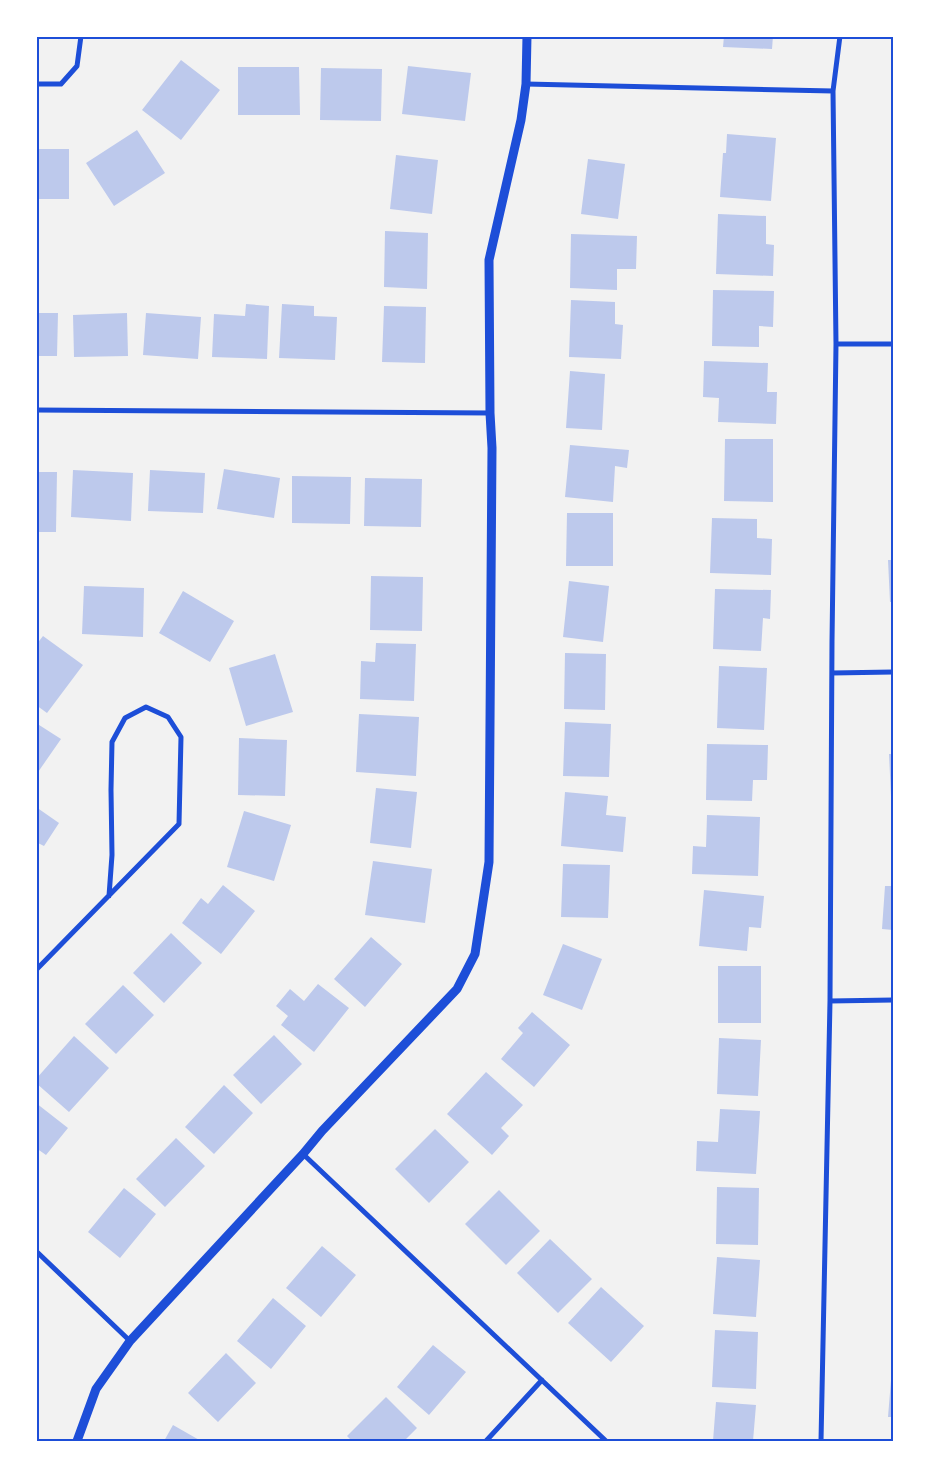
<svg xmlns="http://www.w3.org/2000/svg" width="929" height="1477" font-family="'Work Sans',sans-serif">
	<rect width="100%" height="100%" fill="#f2f2f2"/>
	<path fill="#bdc9ec" d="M 724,36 L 773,36 L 772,49 L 723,47 Z
		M 181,60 L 220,90 L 181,140 L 142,110 Z
		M 408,66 L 471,73 L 465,121 L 402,114 Z
		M 238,67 L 299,67 L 300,115 L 238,115 Z
		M 321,68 L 382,69 L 381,121 L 320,120 Z
		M 137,130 L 165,173 L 114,206 L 86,163 Z
		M 727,134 L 776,138 L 771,201 L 720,197 L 723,153 L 726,153 Z
		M 36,149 L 69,149 L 69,199 L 36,199 Z
		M 396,155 L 438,160 L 432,214 L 390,209 Z
		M 588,159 L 625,164 L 618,219 L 581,214 Z
		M 718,214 L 766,216 L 766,244 L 774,245 L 773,276 L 716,274 Z
		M 385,231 L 428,233 L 427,289 L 384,287 Z
		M 571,234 L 637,236 L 636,269 L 617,269 L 617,290 L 570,288 Z
		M 713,290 L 774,291 L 773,327 L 759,326 L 759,347 L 712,346 Z
		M 571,300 L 615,302 L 615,324 L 623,325 L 621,359 L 569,357 Z
		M 246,304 L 269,306 L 267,359 L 212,357 L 214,314 L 245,316 Z
		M 282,304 L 314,306 L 314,316 L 337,317 L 335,360 L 279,358 Z
		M 384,306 L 426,307 L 425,363 L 382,362 Z
		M 36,313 L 58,313 L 57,356 L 36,356 Z
		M 127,313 L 128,356 L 74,357 L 73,315 Z
		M 146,313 L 201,317 L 198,359 L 143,355 Z
		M 704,361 L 768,363 L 767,392 L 777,392 L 776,424 L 718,422 L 719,398 L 703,397 Z
		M 570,371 L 605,374 L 602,430 L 566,428 Z
		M 725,439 L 773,439 L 773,502 L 724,501 Z
		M 570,445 L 629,450 L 627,468 L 615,466 L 613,502 L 565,497 Z
		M 224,469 L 280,478 L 274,518 L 217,509 Z
		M 73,470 L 133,473 L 131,521 L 71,517 Z
		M 150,470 L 205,473 L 203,513 L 148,511 Z
		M 36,472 L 57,472 L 56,532 L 36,532 Z
		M 292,476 L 351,477 L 350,524 L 292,523 Z
		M 365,478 L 422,479 L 421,527 L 364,526 Z
		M 567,513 L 613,513 L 613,566 L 566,566 Z
		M 712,518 L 757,519 L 757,538 L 772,539 L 771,575 L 710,573 Z
		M 888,560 L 893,560 L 893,602 L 890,602 Z
		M 371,576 L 423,577 L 422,631 L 370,630 Z
		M 569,581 L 609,586 L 603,642 L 563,637 Z
		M 84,586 L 144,588 L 143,637 L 82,634 Z
		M 715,589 L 771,590 L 770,619 L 763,618 L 761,651 L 713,649 Z
		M 183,591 L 234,621 L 210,662 L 159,633 Z
		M 43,636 L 83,665 L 47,713 L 36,705 L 36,645 Z
		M 376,643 L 416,644 L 414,701 L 360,699 L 361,661 L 375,662 Z
		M 565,653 L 606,654 L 605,710 L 564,709 Z
		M 275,654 L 293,712 L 246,726 L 229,668 Z
		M 719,666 L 767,668 L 764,730 L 717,728 Z
		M 359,714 L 419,717 L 416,776 L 356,772 Z
		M 565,722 L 611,724 L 609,777 L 563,776 Z
		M 36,723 L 61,739 L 36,775 Z
		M 239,738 L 287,740 L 285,796 L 238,795 Z
		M 707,744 L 768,745 L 767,780 L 753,780 L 752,801 L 706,800 Z
		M 889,754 L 893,754 L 893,796 L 891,796 Z
		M 376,788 L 417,792 L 411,848 L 370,843 Z
		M 565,792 L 608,796 L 606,815 L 626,817 L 623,852 L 561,846 Z
		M 36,807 L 59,823 L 44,846 L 38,843 L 36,845 Z
		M 244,811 L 291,825 L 274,881 L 227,867 Z
		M 707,815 L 760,817 L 758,876 L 692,874 L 693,846 L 706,847 Z
		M 373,861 L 432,869 L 425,923 L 365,915 Z
		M 563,864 L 610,865 L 608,918 L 561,917 Z
		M 223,885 L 255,911 L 221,954 L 182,923 L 201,898 L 208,904 Z
		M 885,886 L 893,886 L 893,930 L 882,929 Z
		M 704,890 L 764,896 L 761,928 L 749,927 L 747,951 L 699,946 Z
		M 171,933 L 202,963 L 164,1003 L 133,973 Z
		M 371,937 L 402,964 L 365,1007 L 334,979 Z
		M 563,944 L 602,959 L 582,1010 L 543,995 Z
		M 718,966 L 761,966 L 761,1023 L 718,1023 Z
		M 318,984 L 349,1008 L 314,1052 L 281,1025 L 288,1016 L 276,1006 L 290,989 L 304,1001 Z
		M 123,985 L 154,1015 L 116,1054 L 85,1024 Z
		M 532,1012 L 570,1045 L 534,1087 L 501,1059 L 523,1033 L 518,1028 Z
		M 274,1035 L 302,1064 L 261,1104 L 233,1075 Z
		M 74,1036 L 109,1068 L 69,1112 L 36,1083 L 36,1079 Z
		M 719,1038 L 761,1040 L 758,1096 L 717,1094 Z
		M 486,1072 L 523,1105 L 501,1128 L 509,1136 L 492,1155 L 447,1114 Z
		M 224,1085 L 253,1113 L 214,1154 L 185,1127 Z
		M 36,1103 L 68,1128 L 46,1155 L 36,1148 Z
		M 720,1109 L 760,1111 L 756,1174 L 696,1171 L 697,1141 L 718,1142 Z
		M 435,1129 L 469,1162 L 429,1203 L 395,1169 Z
		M 176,1138 L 205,1166 L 165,1207 L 136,1179 Z
		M 717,1187 L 759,1188 L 758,1245 L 716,1244 Z
		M 124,1188 L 156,1214 L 120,1258 L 88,1232 Z
		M 499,1190 L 540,1231 L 506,1265 L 465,1224 Z
		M 550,1239 L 592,1279 L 558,1313 L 517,1273 Z
		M 891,1245 L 893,1245 L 893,1265 L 891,1265 Z
		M 322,1246 L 356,1275 L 321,1317 L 286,1288 Z
		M 717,1257 L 760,1260 L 756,1317 L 713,1314 Z
		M 601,1287 L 644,1326 L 611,1362 L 568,1323 Z
		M 273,1298 L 306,1326 L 271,1369 L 237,1341 Z
		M 891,1318 L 893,1318 L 893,1341 L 891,1340 Z
		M 715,1330 L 758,1332 L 756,1389 L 712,1387 Z
		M 433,1345 L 466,1372 L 429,1415 L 397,1387 Z
		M 226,1353 L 256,1383 L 218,1422 L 188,1393 Z
		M 891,1380 L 893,1380 L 893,1417 L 888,1417 Z
		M 386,1397 L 417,1428 L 404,1441 L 352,1441 L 347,1436 Z
		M 716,1402 L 756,1405 L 753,1441 L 713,1441 Z
		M 173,1425 L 201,1441 L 164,1441 Z"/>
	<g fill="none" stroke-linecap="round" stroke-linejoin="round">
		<path stroke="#1d4ed8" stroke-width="5" d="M 36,84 L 61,84 L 77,66 L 81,36
			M 526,84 L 833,91
			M 836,344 L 893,344
			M 36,410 L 490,413
			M 832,673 L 893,672
			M 36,970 L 179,824 L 181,737 L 168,717 L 146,707 L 125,718 L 112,742 L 111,790 L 112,855 L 109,896
			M 830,1001 L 893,1000
			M 303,1154 L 606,1441
			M 36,1251 L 130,1341
			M 486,1441 L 542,1380
			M 821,1441 L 830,1001 L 832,642 L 836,344 L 833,91 L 840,36"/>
		<path stroke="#1d4ed8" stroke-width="9" d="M 77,1441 L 96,1389 L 130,1341 L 303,1154 L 322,1131 L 457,989 L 475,954 L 489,862 L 492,448 L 490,413 L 489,260 L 521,120 L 526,84 L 527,36"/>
	</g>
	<rect width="929" height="1477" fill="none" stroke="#ffffff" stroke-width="75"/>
	<rect x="38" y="38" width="854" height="1402" fill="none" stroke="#1d4ed8" stroke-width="2"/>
</svg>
